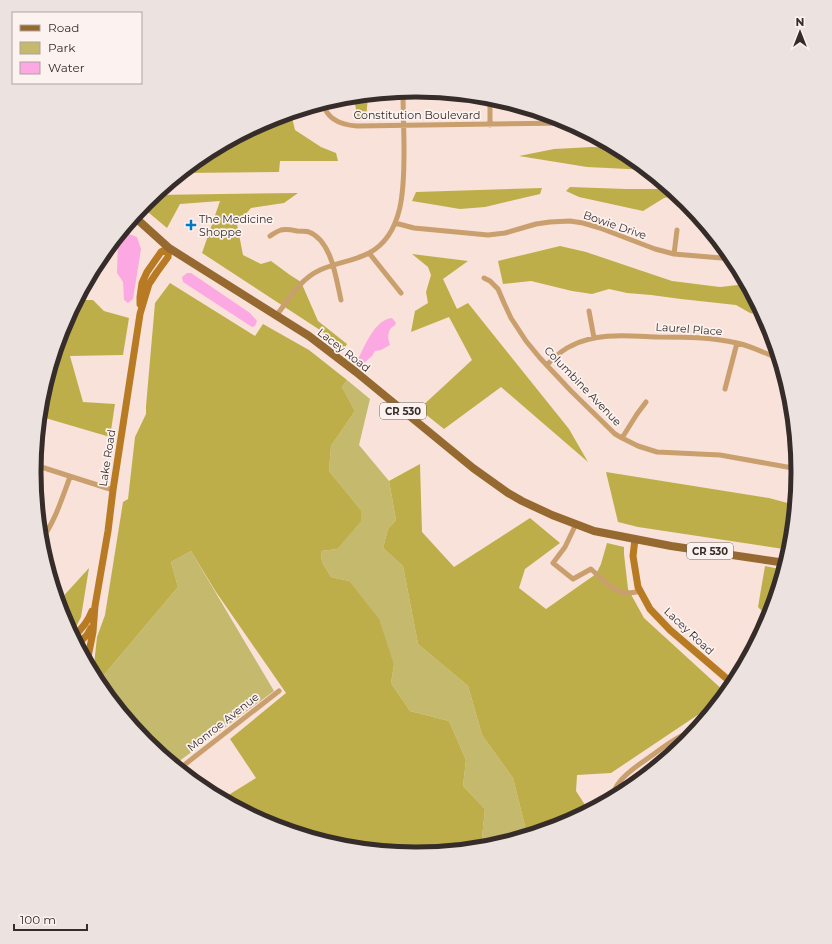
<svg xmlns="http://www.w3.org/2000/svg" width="832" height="944" font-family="Montserrat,sans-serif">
	<rect width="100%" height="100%" fill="#f9e2da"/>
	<path fill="#c4b96d" d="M 347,380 L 370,399 L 359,445 L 389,481 L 396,520 L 388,529 L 383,548 L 403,566 L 418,644 L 468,686 L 482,735 L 513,778 L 526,830 L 528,835 L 490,847 L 481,848 L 485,809 L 463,786 L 466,760 L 449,721 L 410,711 L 391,683 L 394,665 L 349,581 L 331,577 L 322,562 L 321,551 L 337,549 L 361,510 L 329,471 L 331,446 L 355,411 L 342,387 Z
		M 191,551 L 274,691 L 174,765 L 146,742 L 101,687 L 98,682 L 178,587 L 171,562 Z"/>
	<path fill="#bdae4a" d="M 368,95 L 366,120 L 358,119 L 355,104 L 347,97 Z
		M 291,113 L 295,130 L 321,147 L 336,153 L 338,161 L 280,161 L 279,172 L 181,173 L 204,154 L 270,119 Z
		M 592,147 L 616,148 L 628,155 L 648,170 L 587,167 L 519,156 L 554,149 Z
		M 570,187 L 626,189 L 670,189 L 678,195 L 664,198 L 643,211 L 579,197 L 566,191 Z
		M 542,188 L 540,194 L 485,207 L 460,209 L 412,201 L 416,192 Z
		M 298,193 L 284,203 L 251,208 L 237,224 L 243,255 L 261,264 L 271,261 L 290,275 L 301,282 L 318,321 L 347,344 L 344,349 L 323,332 L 202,253 L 220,201 L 180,204 L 167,228 L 142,207 L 146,202 L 154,195 Z
		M 560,246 L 586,252 L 672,281 L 720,287 L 747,284 L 764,316 L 750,313 L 736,305 L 681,299 L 651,295 L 627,293 L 609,289 L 592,294 L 572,291 L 531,281 L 503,284 L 498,261 Z
		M 412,254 L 468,261 L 443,279 L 457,309 L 468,303 L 569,429 L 588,462 L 501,387 L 444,429 L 419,409 L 472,360 L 449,317 L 411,332 L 415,311 L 428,303 L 426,292 L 431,275 L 428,267 Z
		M 170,283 L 255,336 L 263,324 L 309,350 L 347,380 L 342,387 L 355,411 L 331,446 L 329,471 L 361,510 L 361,521 L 337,549 L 321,551 L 322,562 L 331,577 L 349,581 L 379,619 L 394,665 L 391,683 L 410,711 L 449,721 L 466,760 L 463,786 L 485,809 L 481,848 L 416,854 L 341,847 L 270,825 L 204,789 L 184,773 L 189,769 L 222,799 L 256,778 L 230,739 L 286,693 L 216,592 L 191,551 L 171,562 L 178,587 L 98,682 L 101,687 L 93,674 L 97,637 L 105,615 L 123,502 L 128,499 L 135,437 L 146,414 L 146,406 L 155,303 Z
		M 77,300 L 93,300 L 104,311 L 129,318 L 123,355 L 70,356 L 83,402 L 115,404 L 110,437 L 42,417 L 40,407 L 41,397 L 63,326 Z
		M 420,464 L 422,532 L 454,567 L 530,518 L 560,543 L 525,569 L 519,588 L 546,609 L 596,574 L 601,564 L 607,543 L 624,547 L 624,554 L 628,589 L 644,618 L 726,693 L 723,698 L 611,773 L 577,775 L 576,791 L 589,811 L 562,825 L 528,835 L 526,830 L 513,778 L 482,735 L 468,686 L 418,644 L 403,566 L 383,548 L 388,529 L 396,520 L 389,481 Z
		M 606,472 L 769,498 L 795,505 L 790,550 L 638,527 L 618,522 Z
		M 765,566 L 784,570 L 769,618 L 758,607 Z
		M 89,568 L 81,617 L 76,627 L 70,632 L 63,618 L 58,602 Z"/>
	<path fill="#fca8e3" d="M 129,234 L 137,237 L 141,249 L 133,299 L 128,303 L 124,300 L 123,282 L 117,273 L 118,239 Z
		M 187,273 L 191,273 L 250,313 L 257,321 L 255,326 L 252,327 L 183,282 L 182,277 Z
		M 391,318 L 393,319 L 396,323 C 393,328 396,324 391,328 C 387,333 388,339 390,345 L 381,350 L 375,351 L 372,356 L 363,364 L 358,361 L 358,359 C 365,346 374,321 391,318 Z"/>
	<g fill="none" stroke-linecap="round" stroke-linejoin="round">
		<path stroke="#c99f6e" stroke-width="5" d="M 490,97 L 490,125
			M 323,103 C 327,120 341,125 357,126 L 570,123
			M 395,223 L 414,228 L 488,235 L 505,233 L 536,224 L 550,222 L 570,221 L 583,223 L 600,228 L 655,249 L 674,254 L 733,259
			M 270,236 C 273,234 278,231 281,230 C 285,229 292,230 297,231 C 301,231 305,231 309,232 C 332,241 336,279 341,300
			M 369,253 L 401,293
			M 674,254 L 677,230
			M 484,278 L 490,281 L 498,289 L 504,303 L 511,318 L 526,341 L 540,358 L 571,391 L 615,434 L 622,438 L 638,446 L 657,452 L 720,455 L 798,469
			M 589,311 L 594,338
			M 276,316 C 289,299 300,279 320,270 C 335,263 354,261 369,253 C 405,234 404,184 404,149 C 404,130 403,111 403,91
			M 547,365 C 554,358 561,350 571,346 C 597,332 629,336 658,337 C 684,337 711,337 737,343 C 751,346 765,353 779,359
			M 725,389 L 737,343
			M 622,438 L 637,414 L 646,402
			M 35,465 L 113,490
			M 576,524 L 565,547 L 553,563 L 573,579 L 591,569 C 600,577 615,594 628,593 C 632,593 636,592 640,591
			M 41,540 C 55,522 62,498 70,477
			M 179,769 L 279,691
			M 612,798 C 613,794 615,788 618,784 C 625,773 640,764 651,756 C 665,746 679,735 696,730"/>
		<path stroke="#b87a22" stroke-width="7" d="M 140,304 L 140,297 L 142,283 L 147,272 L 161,252 L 169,248
			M 635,539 L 633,556 L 638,587 L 650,609 L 670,630 L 726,678 L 733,685
			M 73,637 C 82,629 88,622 92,611
			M 77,645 L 87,635 L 91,628
			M 87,662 L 93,632 L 95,606 L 108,531 L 113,490 L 140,314 L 145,297 L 149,284 L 157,272 L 168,257 L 169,248"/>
		<path stroke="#95692f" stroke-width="8" d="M 133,218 L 138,220 L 169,248 L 309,336 L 356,372 L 473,468 L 508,493 L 522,501 L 552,515 L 594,531 L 671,546 L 786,563"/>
	</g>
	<path fill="#0079c2" stroke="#fcf2ef" stroke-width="1.5" d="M189 219h4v4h4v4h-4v4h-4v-4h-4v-4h4z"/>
	<g text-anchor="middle" stroke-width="3.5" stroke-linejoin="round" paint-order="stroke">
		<g fill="#fcf2ef" stroke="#716865" stroke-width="1">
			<rect x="380" y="403" width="46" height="16" rx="3"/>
			<rect x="687" y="543" width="46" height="16" rx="3"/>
		</g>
		<g font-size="10" font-weight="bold" fill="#362d2a">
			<text x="403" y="415">CR 530</text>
			<text x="710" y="555">CR 530</text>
		</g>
		<g font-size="11" fill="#362d2a" stroke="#fcf2ef">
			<text x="417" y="119">Constitution Boulevard</text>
			<text transform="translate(615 225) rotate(19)" y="4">Bowie Drive</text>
			<text transform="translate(689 329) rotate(4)" y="4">Laurel Place</text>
			<text transform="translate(344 350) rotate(38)" y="4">Lacey Road</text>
			<text transform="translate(583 386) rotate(46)" y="4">Columbine Avenue</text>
			<text transform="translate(107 458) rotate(-81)" y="4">Lake Road</text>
			<text transform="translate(689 631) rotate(43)" y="4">Lacey Road</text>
			<text transform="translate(223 722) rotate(-38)" y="4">Monroe Avenue</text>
		</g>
		<g font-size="11" fill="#362d2a" stroke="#fcf2ef" text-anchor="start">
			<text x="199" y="223">The Medicine<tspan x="199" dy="13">Shoppe</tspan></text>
		</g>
	</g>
	<path d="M0 0H832V944H0ZM41 472a375 375 0 1 1 750 0a375 375 0 1 1-750 0Z" fill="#ece2df" fill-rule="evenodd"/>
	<path fill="none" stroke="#362d2a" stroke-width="5" d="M41 472a375 375 0 1 1 750 0a375 375 0 1 1-750 0Z"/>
	<rect x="12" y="12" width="130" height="72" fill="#fcf2ef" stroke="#ada3a0"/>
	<rect x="20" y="25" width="20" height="6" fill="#95692f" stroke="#ada3a0"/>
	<text x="48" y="32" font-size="12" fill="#362d2a">Road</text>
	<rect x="20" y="42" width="20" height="12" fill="#c4b96d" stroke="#ada3a0"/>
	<text x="48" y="52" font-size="12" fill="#362d2a">Park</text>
	<rect x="20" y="62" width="20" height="12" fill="#fca8e3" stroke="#ada3a0"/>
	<text x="48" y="72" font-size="12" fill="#362d2a">Water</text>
	<g transform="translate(800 32)" stroke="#fcf2ef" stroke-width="3" paint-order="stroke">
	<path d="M0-3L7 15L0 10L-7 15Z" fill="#362d2a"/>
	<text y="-6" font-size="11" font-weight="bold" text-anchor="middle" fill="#362d2a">N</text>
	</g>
	<path d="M14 924v6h73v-6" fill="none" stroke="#362d2a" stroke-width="2"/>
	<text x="20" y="924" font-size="12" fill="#362d2a" stroke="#fcf2ef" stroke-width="3" paint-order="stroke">100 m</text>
</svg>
